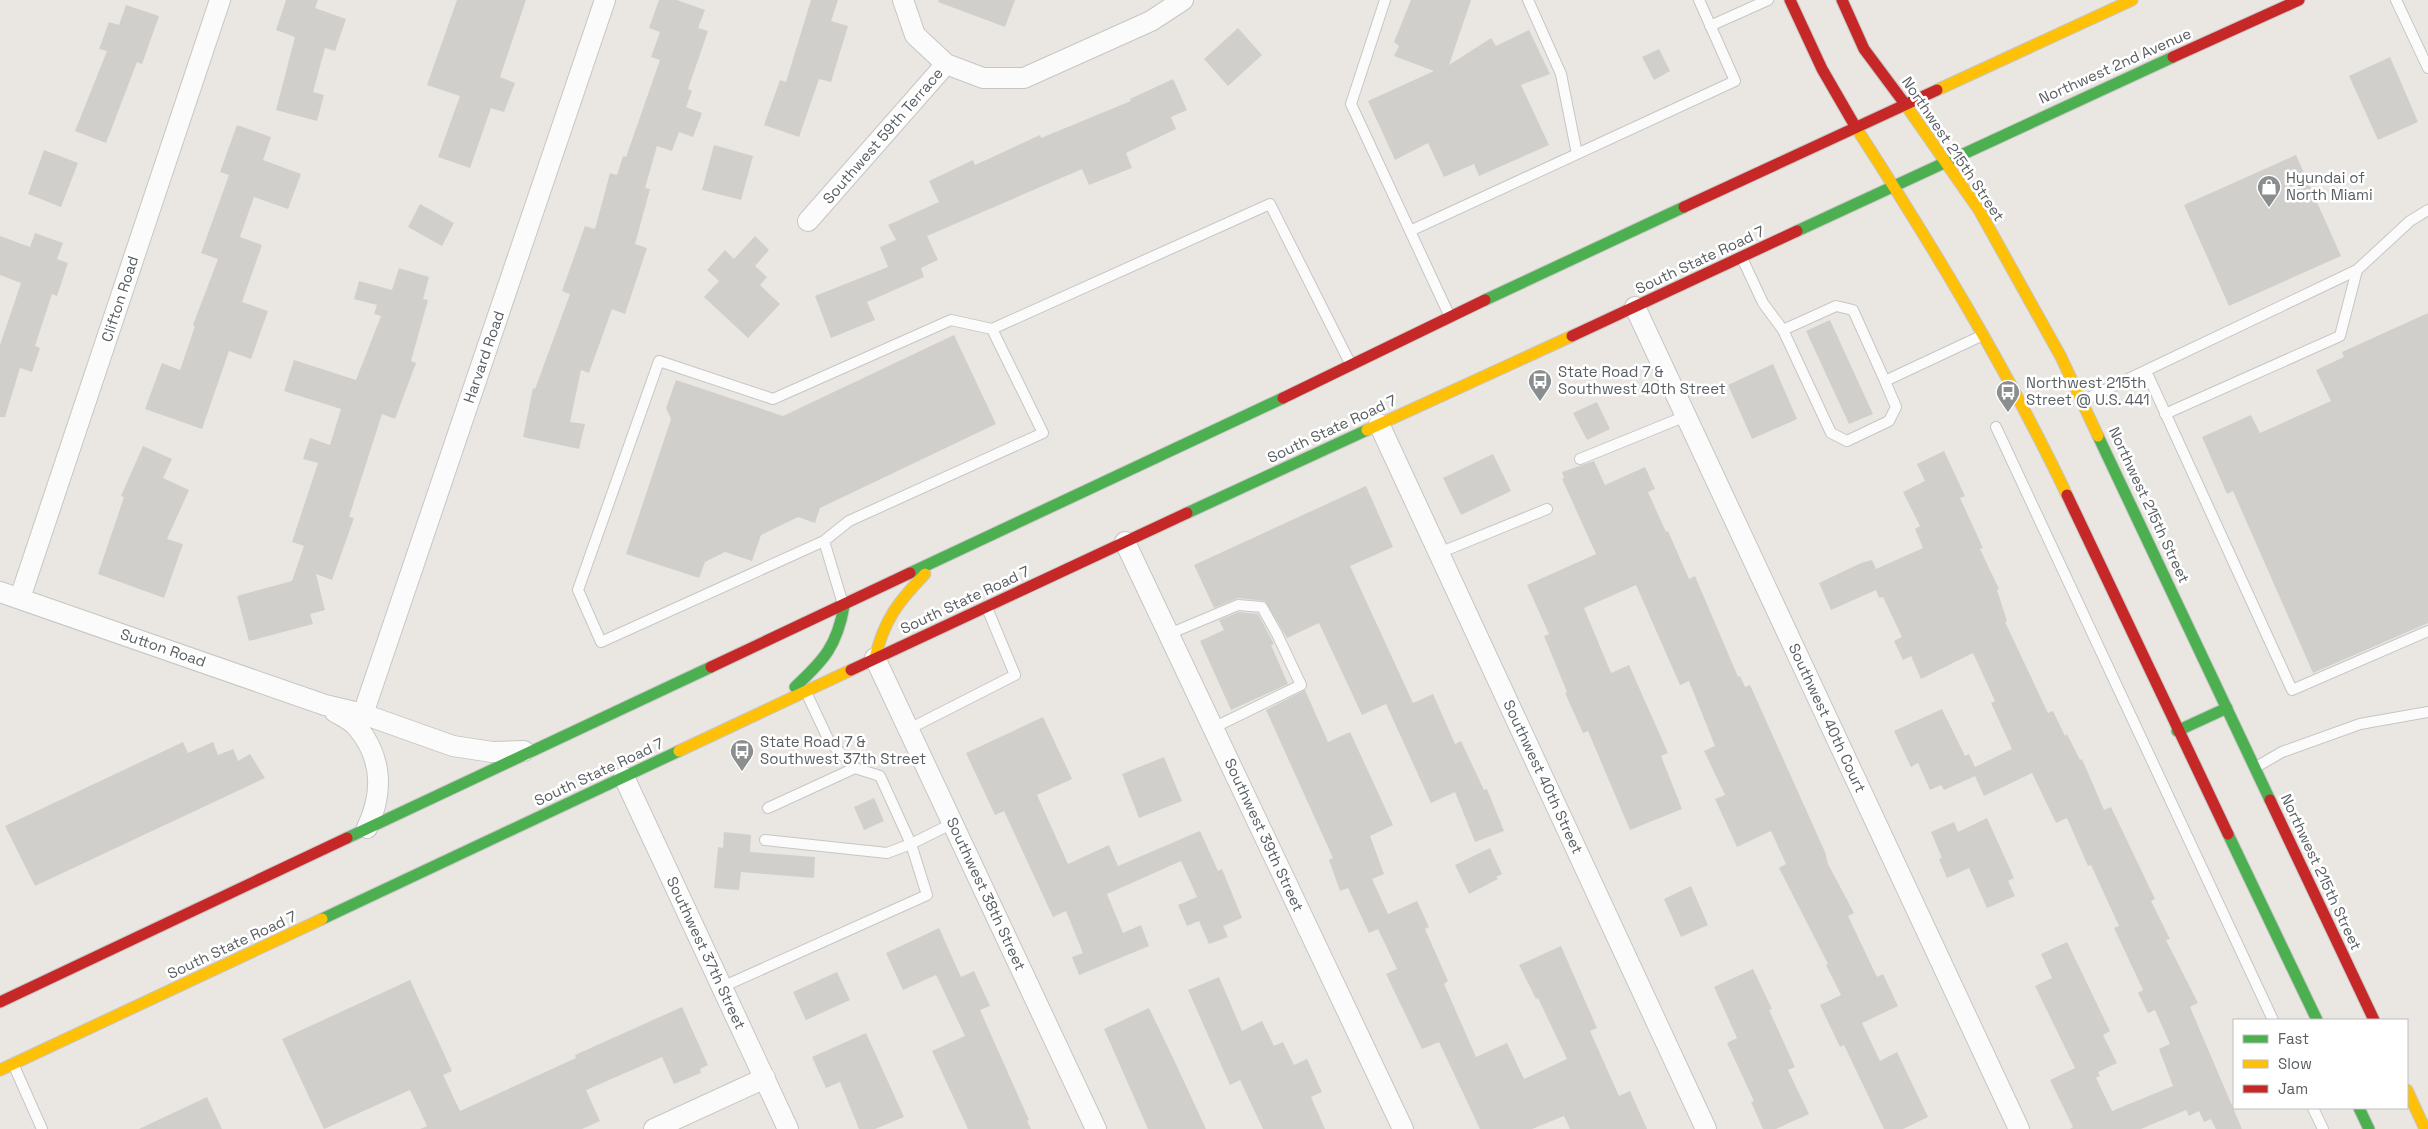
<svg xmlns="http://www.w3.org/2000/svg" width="2428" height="1129" font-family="'Space Grotesk',sans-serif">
	<rect width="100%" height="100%" fill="#eae7e2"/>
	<path fill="#d1cfcc" d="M 286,0 L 318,0 L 315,8 L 346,19 L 335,51 L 325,48 L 313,92 L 324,95 L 317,121 L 276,110 L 295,37 L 276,30 Z
		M 457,0 L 526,0 L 500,77 L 515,83 L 504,112 L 491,108 L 470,168 L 438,157 L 460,96 L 427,85 Z
		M 659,0 L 677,0 L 705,10 L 698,28 L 708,31 L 688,89 L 692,91 L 686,107 L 702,113 L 693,137 L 679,132 L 672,151 L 657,146 L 645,188 L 650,189 L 635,244 L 647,248 L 625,314 L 612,309 L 589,373 L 581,370 L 570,422 L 585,424 L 579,449 L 523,437 L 533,388 L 535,389 L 570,294 L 562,291 L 585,226 L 595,229 L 610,173 L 617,175 L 623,156 L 626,157 L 660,60 L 651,57 L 660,32 L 649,28 Z
		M 811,0 L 838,0 L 831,21 L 848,26 L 831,82 L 819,79 L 799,137 L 764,125 L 780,80 L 786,82 Z
		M 939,0 L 1015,0 L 1005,27 L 938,2 Z
		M 1411,0 L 1471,0 L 1449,65 L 1491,38 L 1496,46 L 1529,30 L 1550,74 L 1521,85 L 1549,145 L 1479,176 L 1474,164 L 1444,177 L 1428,143 L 1395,160 L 1368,101 L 1434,71 L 1394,56 L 1399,46 L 1394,42 Z
		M 126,5 L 159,16 L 142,64 L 137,62 L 106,143 L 75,131 L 107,51 L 99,49 L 109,22 L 119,25 Z
		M 1238,28 L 1262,55 L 1228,86 L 1204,59 Z
		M 1659,49 L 1670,71 L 1654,80 L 1642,57 Z
		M 2390,57 L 2418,122 L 2378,140 L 2349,76 Z
		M 1173,79 L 1187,110 L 1171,117 L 1176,129 L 1126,153 L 1132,168 L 1089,185 L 1082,169 L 927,236 L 938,260 L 921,268 L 924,277 L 867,302 L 875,320 L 831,338 L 815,296 L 888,267 L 880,247 L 896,240 L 888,225 L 939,202 L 929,181 L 973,160 L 975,165 L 1040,135 L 1041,138 L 1131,101 L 1130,99 Z
		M 237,125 L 271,137 L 263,160 L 301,174 L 288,209 L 254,197 L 240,237 L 262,245 L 242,302 L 268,311 L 251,359 L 229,351 L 202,429 L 145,409 L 162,363 L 180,370 L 195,326 L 193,325 L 218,259 L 201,253 L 229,175 L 220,172 Z
		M 714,145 L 753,156 L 741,200 L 702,190 Z
		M 44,150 L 78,163 L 61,207 L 28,194 Z
		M 2296,155 L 2341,256 L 2229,306 L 2184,205 Z
		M 420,204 L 454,223 L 442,246 L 408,227 Z
		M 35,233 L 63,243 L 57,259 L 68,263 L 57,296 L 52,294 L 35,346 L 40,348 L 32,372 L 20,368 L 5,417 L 0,417 L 0,345 L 21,283 L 0,275 L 0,236 L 30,247 Z
		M 755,236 L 769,250 L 755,266 L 767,277 L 760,285 L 780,304 L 748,338 L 704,297 L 719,281 L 707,270 L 725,250 L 734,259 Z
		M 399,268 L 429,277 L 423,299 L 428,300 L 411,361 L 416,363 L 395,419 L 382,414 L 349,517 L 354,518 L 332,580 L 316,574 L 325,610 L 310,614 L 313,624 L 249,641 L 237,596 L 292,581 L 304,546 L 292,542 L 318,463 L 303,459 L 310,438 L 330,445 L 341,409 L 284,391 L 294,360 L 356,380 L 381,316 L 374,314 L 377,305 L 354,299 L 359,281 L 392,290 Z
		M 2428,313 L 2428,623 L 2313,673 L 2233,491 L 2227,494 L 2202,437 L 2251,415 L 2260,433 L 2331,401 L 2316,370 L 2344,357 L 2342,352 Z
		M 1830,320 L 1873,414 L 1849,424 L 1806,331 Z
		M 954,335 L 996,424 L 820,508 L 815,523 L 798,517 L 761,535 L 752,561 L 725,552 L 705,562 L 699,578 L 626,554 L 671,419 L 666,408 L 676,380 L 783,416 Z
		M 1773,364 L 1797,419 L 1752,439 L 1728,385 Z
		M 1597,402 L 1610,429 L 1587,440 L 1573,413 Z
		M 143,446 L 172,459 L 163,478 L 189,490 L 167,539 L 183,544 L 164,598 L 98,574 L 124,497 L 121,496 Z
		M 1944,451 L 1965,496 L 1960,498 L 1983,548 L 1980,549 L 1999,589 L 1997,590 L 2007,621 L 2005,622 L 2048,713 L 2053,711 L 2065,736 L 2067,734 L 2080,760 L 2082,759 L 2104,810 L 2111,807 L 2155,899 L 2151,901 L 2170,939 L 2166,940 L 2198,1003 L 2190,1007 L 2242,1129 L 2216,1129 L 2211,1119 L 2204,1122 L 2199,1111 L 2189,1116 L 2186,1110 L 2141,1129 L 2070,1129 L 2073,1127 L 2050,1080 L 2075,1068 L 2035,986 L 2052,978 L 2041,954 L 2067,942 L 2110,1031 L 2103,1035 L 2117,1063 L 2098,1072 L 2100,1076 L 2096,1078 L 2112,1111 L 2173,1086 L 2159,1049 L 2170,1044 L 2155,1010 L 2148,1013 L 2138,993 L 2143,990 L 2114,928 L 2119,926 L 2091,865 L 2088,866 L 2067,818 L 2056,823 L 2032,773 L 1984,796 L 1975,776 L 1944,790 L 1941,785 L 1930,790 L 1918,763 L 1911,767 L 1894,731 L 1942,709 L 1965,756 L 1969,754 L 1975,767 L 2012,749 L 1991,703 L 1995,701 L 1973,653 L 1921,679 L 1911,656 L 1903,660 L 1894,641 L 1902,637 L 1883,597 L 1879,598 L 1876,590 L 1831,610 L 1819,583 L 1861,563 L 1872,560 L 1876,569 L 1923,548 L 1915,529 L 1920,526 L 1903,492 L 1925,481 L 1917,464 Z
		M 1493,454 L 1511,491 L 1461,515 L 1443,478 Z
		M 1594,461 L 1605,485 L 1645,467 L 1655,489 L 1648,492 L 1666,532 L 1668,531 L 1689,579 L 1695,576 L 1738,677 L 1740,676 L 1745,687 L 1750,685 L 1825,852 L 1828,864 L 1854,913 L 1848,916 L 1877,977 L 1883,974 L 1898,1006 L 1862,1023 L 1880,1061 L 1897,1052 L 1928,1117 L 1903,1129 L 1884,1129 L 1844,1045 L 1840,1047 L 1820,1005 L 1841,995 L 1826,965 L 1828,964 L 1779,868 L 1786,864 L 1771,831 L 1737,847 L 1715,799 L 1725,795 L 1704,751 L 1715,746 L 1689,681 L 1680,685 L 1636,585 L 1584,608 L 1611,673 L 1629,665 L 1668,753 L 1661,756 L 1682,809 L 1630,830 L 1588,731 L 1583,733 L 1565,693 L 1567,692 L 1544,636 L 1549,634 L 1527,585 L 1596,554 L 1562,479 L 1564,478 L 1562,472 Z
		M 1366,486 L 1393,547 L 1350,566 L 1413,703 L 1433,694 L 1455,744 L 1461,741 L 1484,790 L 1487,789 L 1504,831 L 1475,842 L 1455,792 L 1431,803 L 1386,704 L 1362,715 L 1319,623 L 1287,638 L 1265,601 L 1238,598 L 1214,608 L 1194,565 Z
		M 1239,612 L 1258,614 L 1274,644 L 1271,645 L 1288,684 L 1231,710 L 1200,641 L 1224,630 L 1219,620 Z
		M 1305,690 L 1328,742 L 1350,732 L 1393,825 L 1370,836 L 1384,874 L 1372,879 L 1388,914 L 1417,901 L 1429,927 L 1425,929 L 1448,981 L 1444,984 L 1476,1057 L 1507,1043 L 1524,1079 L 1567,1059 L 1538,998 L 1536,999 L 1519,965 L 1561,946 L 1597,1028 L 1590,1031 L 1619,1096 L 1630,1091 L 1647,1129 L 1570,1129 L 1564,1116 L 1532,1129 L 1480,1129 L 1439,1042 L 1422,1049 L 1386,974 L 1397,969 L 1378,929 L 1369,933 L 1348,888 L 1340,891 L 1329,860 L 1333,858 L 1266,710 Z
		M 1043,717 L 1072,779 L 1037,795 L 1068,864 L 1109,845 L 1118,866 L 1200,831 L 1218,871 L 1222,869 L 1242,918 L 1223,926 L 1228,937 L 1209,944 L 1199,921 L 1187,926 L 1178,905 L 1197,897 L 1181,861 L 1107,894 L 1123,933 L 1141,925 L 1149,946 L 1079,975 L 1072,957 L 1083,953 L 1066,911 L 1053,917 L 1004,811 L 995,815 L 966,753 Z
		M 183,742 L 188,753 L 213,742 L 218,755 L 233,749 L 238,761 L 250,754 L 265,778 L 35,886 L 5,826 Z
		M 1164,757 L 1182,801 L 1139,818 L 1122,774 Z
		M 874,798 L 884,821 L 864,830 L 854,807 Z
		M 1987,818 L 2014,878 L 2008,881 L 2015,896 L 1987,908 L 1969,868 L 1947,878 L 1939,859 L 1942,858 L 1931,832 L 1954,822 L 1958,832 Z
		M 724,832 L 751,835 L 750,852 L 815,857 L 814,878 L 741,872 L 739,890 L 714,888 L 718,847 L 723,848 Z
		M 1490,848 L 1502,874 L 1496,877 L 1498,879 L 1469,894 L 1455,865 Z
		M 1691,886 L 1708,925 L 1681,937 L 1664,899 Z
		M 939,928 L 961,977 L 974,971 L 990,1006 L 980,1010 L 1029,1120 L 1027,1121 L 1031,1129 L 968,1129 L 932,1051 L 965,1036 L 936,975 L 903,990 L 886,953 Z
		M 1753,969 L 1772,1009 L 1769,1010 L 1795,1067 L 1788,1070 L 1809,1114 L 1776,1129 L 1763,1129 L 1751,1102 L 1754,1101 L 1727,1043 L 1737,1038 L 1714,987 Z
		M 837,972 L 850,1000 L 806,1020 L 793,992 Z
		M 1219,977 L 1242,1031 L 1262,1021 L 1274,1046 L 1283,1042 L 1294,1065 L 1307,1059 L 1322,1092 L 1311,1097 L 1325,1129 L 1263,1129 L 1240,1080 L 1230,1085 L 1188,990 Z
		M 410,980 L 452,1071 L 443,1075 L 460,1111 L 576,1058 L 575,1055 L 682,1007 L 708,1065 L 700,1069 L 701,1073 L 674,1084 L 662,1057 L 586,1090 L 600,1121 L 582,1129 L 420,1129 L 427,1126 L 410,1090 L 324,1129 L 282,1039 Z
		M 1149,1008 L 1174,1060 L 1206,1129 L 1148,1129 L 1104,1029 Z
		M 866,1033 L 904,1117 L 875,1129 L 859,1129 L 840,1082 L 826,1088 L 812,1057 Z
		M 207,1097 L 222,1129 L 139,1129 Z"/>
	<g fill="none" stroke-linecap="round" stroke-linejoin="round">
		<g stroke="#c6c6c5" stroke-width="12">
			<path id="lane" d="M 1385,0 L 1351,104 L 1450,317
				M 1528,0 L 1561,74 L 1577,154
				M 2396,0 L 2428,68
				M 1710,26 L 1768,0
				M 1410,231 L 1735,81 L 1699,0
				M 1742,258 L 1763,303 L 1783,330
				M 992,329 L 1043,433 L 849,521 L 824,541 L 601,642 L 578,590 L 659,361 L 773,399 L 951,320 L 992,329 L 1270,204 L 1351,365
				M 2146,371 L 2292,690 L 2428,631
				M 1885,381 L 1896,407 L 1889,421 L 1847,441 L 1831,433 L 1783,330 L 1836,306 L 1853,310 L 1885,381 L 1981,336
				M 2084,400 L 2357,270 L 2410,221 L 2428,210
				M 2165,414 L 2340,336 L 2357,270
				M 1996,427 L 2273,1020
				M 1580,459 L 1686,416
				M 824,541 L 843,604
				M 1439,553 L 1547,509
				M 1169,634 L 1238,605 L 1262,607 L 1277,634 L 1301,685 L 1213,728
				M 909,729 L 1015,675 L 987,608
				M 2256,767 L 2282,752 L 2360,724 L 2428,712
				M 768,808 L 855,768
				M 765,840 L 887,853 L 911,844 L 880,776 L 855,768 L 829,741 L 806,692
				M 722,987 L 927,895 L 911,844 L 953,823
				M 14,1066 L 42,1129
				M 2313,1108 L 2323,1129"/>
		</g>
		<g stroke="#c6c6c5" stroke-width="22">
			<path id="street" d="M 903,0 L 915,35 L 946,64
				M 808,221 L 946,64 L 983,78 L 1024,78 L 1151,21 L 1183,0
				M 1635,307 L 2019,1129
				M 1379,424 L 1706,1129
				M 1125,542 L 1403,1129
				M 0,592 L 325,705 L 363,714 L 453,746 L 492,752 L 524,751
				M 20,598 L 220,0
				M 875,658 L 1096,1129
				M 335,712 C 342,716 352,721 357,727 C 383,758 383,794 367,828
				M 363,714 L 605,0
				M 624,777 L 788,1129
				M 654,1129 L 765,1078"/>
		</g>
		<g stroke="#c7c6c6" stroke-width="13">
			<path id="fast" d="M 1797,231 L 2173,57
				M 1485,300 L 1684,207
				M 2098,436 L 2270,800
				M 1187,513 L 1367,430
				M 910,573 L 1283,398
				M 795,687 C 824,660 837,646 844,606
				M 2177,731 L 2227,708
				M 2228,834 L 2317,1020
				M 347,838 L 711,667
				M 322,919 L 679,751
				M 2359,1108 L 2369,1129"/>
		</g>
		<g stroke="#c7c6c6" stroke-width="13">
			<path id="slow" d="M 1937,90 L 2132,0
				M 1905,104 L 1979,210 L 2061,357 L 2098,436
				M 1855,126 C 1932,245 2006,367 2067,495
				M 1367,430 L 1572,336
				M 875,658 C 884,620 898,602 925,574
				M 679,751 L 851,670
				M 0,1070 L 322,919
				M 2407,1090 L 2425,1129"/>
		</g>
		<g stroke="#c7c6c6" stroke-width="13">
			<path id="jam" d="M 1790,0 L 1822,69 L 1855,126
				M 1842,0 L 1864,49 L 1905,104
				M 2173,57 L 2299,0
				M 1684,207 L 1937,90
				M 1572,336 L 1797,231
				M 1283,398 L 1485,300
				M 2067,495 L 2228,834
				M 711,667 L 910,573
				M 851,670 L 1187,513
				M 2270,800 L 2374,1020
				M 0,1002 L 347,838"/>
		</g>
		<use href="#lane" stroke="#fcfbfb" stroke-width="10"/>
		<use href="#street" stroke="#fcfbfb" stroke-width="20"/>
		<use href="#fast" stroke="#4caf50" stroke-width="11"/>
		<use href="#slow" stroke="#ffc107" stroke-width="11"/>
		<use href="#jam" stroke="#c62828" stroke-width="11"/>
	</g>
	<defs>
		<g id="shop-pin" transform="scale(1.25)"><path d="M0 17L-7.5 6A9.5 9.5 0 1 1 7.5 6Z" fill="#8b8e8f" stroke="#fff"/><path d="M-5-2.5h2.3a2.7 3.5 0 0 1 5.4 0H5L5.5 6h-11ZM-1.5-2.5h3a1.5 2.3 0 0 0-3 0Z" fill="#fff"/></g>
		<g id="bus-pin" transform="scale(1.25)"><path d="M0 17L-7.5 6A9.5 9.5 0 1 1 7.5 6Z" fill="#8b8e8f" stroke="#fff"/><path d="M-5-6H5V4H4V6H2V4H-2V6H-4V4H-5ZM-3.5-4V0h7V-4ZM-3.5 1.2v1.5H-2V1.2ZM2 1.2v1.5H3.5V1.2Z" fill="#fff"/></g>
	</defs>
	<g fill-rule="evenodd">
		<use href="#shop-pin" x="2269" y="187"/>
		<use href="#bus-pin" x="1540" y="381"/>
		<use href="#bus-pin" x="2008" y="392"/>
		<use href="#bus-pin" x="742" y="751"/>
	</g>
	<g text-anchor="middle" stroke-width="5" stroke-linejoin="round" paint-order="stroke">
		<g font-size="15" fill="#585e62" stroke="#fff">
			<text transform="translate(2115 66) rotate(-24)" y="5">Northwest 2nd Avenue</text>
			<text transform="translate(883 136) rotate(-49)" y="5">Southwest 59th Terrace</text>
			<text transform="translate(1953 149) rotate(56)" y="5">Northwest 215th Street</text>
			<text transform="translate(1700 260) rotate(-25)" y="5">South State Road 7</text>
			<text transform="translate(120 299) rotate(-72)" y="5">Clifton Road</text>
			<text transform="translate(484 357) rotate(-71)" y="5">Harvard Road</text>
			<text transform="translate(1332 429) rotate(-25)" y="5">South State Road 7</text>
			<text transform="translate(2149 505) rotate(65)" y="5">Northwest 215th Street</text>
			<text transform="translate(965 600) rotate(-25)" y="5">South State Road 7</text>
			<text transform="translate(163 648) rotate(19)" y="5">Sutton Road</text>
			<text transform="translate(1827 718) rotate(65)" y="5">Southwest 40th Court</text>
			<text transform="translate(599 772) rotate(-25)" y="5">South State Road 7</text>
			<text transform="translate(1543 777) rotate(65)" y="5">Southwest 40th Street</text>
			<text transform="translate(1264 835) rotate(65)" y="5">Southwest 39th Street</text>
			<text transform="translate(2321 872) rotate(65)" y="5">Northwest 215th Street</text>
			<text transform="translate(986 894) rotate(65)" y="5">Southwest 38th Street</text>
			<text transform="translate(232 945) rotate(-25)" y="5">South State Road 7</text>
			<text transform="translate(706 953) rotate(65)" y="5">Southwest 37th Street</text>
		</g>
		<g font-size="15" fill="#585e62" stroke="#fff" text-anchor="start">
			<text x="2286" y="183">Hyundai of<tspan x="2286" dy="17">North Miami</tspan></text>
			<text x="1558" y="377">State Road 7 &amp;<tspan x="1558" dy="17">Southwest 40th Street</tspan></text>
			<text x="2026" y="388">Northwest 215th<tspan x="2026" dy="17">Street @ U.S. 441</tspan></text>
			<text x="760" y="747">State Road 7 &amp;<tspan x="760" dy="17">Southwest 37th Street</tspan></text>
		</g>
	</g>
	<rect x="2233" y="1019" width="175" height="90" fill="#ffffff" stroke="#bcbfc0"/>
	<rect x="2243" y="1035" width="25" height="8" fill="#4caf50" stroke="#bcbfc0"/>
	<text x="2278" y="1044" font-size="15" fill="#585e62">Fast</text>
	<rect x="2243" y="1060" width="25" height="8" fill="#ffc107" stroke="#bcbfc0"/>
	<text x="2278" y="1069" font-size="15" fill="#585e62">Slow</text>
	<rect x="2243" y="1085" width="25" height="8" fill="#c62828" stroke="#bcbfc0"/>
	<text x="2278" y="1094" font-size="15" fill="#585e62">Jam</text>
</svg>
